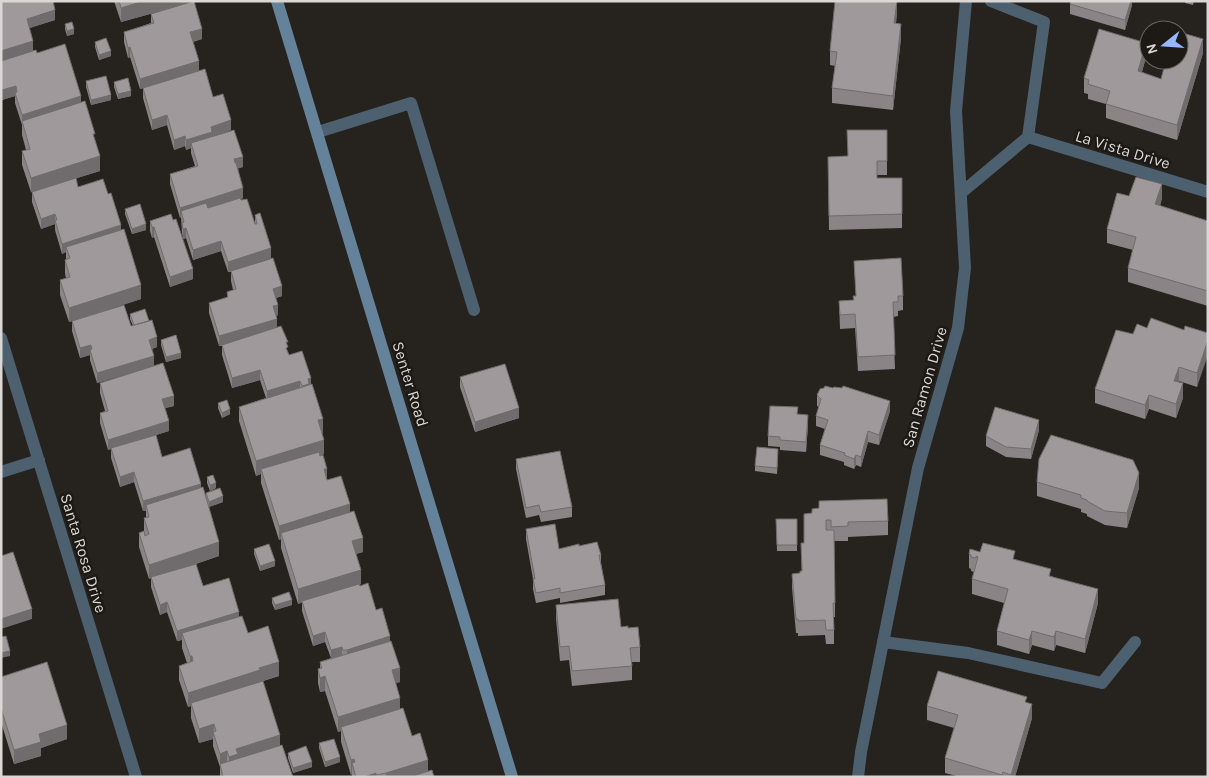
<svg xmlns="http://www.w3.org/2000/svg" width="1209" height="778" font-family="Karla,sans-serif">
	<rect width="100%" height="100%" fill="#26221e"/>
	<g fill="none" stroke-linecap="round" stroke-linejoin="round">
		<path stroke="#4d6070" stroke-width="12" d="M 318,132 L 411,103 L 474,310
			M 883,642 L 968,653 L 1102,683 L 1135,642"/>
		<path stroke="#4d6070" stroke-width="12" d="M 991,1 L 1044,22 L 1028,137
			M 961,193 L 1028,137 L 1208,192
			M 1,338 L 136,777
			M 1,472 L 39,460
			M 858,777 L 861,752 L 918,468 L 958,328 L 965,268 L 956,111 L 966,1"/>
		<path stroke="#64839b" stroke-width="12" d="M 277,1 L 512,777"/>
	</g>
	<path fill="#8a8486" d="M 1,1 L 55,20 L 29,28 L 33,50 L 37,53 L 81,102 L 95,140 L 100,171 L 64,182 L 78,187 L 108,194 L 121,230 L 141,299 L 104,311 L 131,326 L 133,326 L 130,319 L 130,314 L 157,347 L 152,349 L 154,366 L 174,406 L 165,408 L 169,431 L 156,435 L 162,457 L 201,488 L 206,496 L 206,493 L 223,502 L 209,507 L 219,556 L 196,564 L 203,586 L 239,617 L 248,633 L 279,676 L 260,682 L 280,746 L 293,777 L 220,777 L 220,767 L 213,746 L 213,739 L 199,743 L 191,718 L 191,706 L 188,707 L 179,680 L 179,666 L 187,663 L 182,648 L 182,640 L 177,641 L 167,612 L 160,615 L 151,587 L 151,578 L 149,579 L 139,547 L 139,533 L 144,532 L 144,518 L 146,518 L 146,511 L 143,511 L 134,482 L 120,487 L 111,458 L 111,449 L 108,450 L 100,423 L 100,413 L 105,411 L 100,393 L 100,383 L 147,368 L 97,383 L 90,360 L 90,355 L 80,358 L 72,331 L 72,321 L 69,322 L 60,295 L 60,280 L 66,278 L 65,274 L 65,260 L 66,259 L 66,252 L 62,254 L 55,230 L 55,224 L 41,229 L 32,202 L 32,192 L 31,192 L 22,165 L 22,151 L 26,150 L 22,135 L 22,125 L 15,103 L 15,96 L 2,100 L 1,98 Z
		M 114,1 L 192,1 L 202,39 L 193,42 L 199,71 L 231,130 L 221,134 L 243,167 L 238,168 L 243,198 L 241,199 L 255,223 L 255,215 L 271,258 L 239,269 L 282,296 L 276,298 L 278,315 L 276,316 L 277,328 L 288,352 L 289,355 L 311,384 L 323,433 L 322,433 L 324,454 L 320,456 L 327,479 L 350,513 L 363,552 L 356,554 L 361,584 L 359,585 L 376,610 L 390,641 L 400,682 L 396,683 L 400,709 L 412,736 L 428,771 L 434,777 L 352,777 L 352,774 L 351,775 L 341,742 L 341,731 L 338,732 L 325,691 L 320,692 L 318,683 L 318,669 L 320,668 L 320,662 L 331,658 L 325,642 L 313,646 L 302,611 L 302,602 L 298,604 L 281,548 L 281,539 L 279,540 L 261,483 L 261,474 L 256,476 L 239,421 L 239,407 L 266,398 L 260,380 L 232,388 L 222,355 L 222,346 L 219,346 L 209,313 L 209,303 L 227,298 L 227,292 L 233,290 L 231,281 L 231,272 L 228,272 L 221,251 L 193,260 L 186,238 L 183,239 L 182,233 L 181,217 L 180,218 L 170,184 L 170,174 L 195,166 L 191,153 L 191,148 L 186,150 L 185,146 L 174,150 L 167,125 L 152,130 L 143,98 L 143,88 L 140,89 L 130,57 L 128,58 L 124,42 L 124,32 L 151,23 L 151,14 L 183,5 L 121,22 Z
		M 1132,1 L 1132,5 L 1125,30 L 1070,14 L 1070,4 Z
		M 1185,1 L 1194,1 L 1193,5 L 1185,3 Z
		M 897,13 L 896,23 L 901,38 L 893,110 L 832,103 L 832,88 L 835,66 L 830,65 L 830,51 Z
		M 65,24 L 74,34 L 67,36 L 65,29 Z
		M 95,42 L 111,56 L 99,60 L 95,47 Z
		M 1203,53 L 1177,140 L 1106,118 L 1106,104 L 1088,99 L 1088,94 L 1084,93 L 1084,78 L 1146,57 L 1142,72 L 1161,79 Z
		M 86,81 L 111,100 L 91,105 L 86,87 Z
		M 114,82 L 131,96 L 118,99 L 114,87 Z
		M 887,130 L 887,175 L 877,175 L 877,178 L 902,214 L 902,228 L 829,230 L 828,157 L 847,156 Z
		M 1129,196 L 1162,198 L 1160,206 L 1208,221 L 1208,306 L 1128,282 L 1128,268 L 1133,250 L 1107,243 L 1107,229 Z
		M 125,209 L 146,230 L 132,234 L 125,214 Z
		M 150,221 L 193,279 L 170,287 L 154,237 L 152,238 L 150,231 Z
		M 854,261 L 903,296 L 903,310 L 898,311 L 898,316 L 893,317 L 895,369 L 858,371 L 855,328 L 840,329 L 839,301 L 853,300 L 856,296 Z
		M 1147,328 L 1184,330 L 1208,333 L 1197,387 L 1179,381 L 1183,398 L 1176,418 L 1149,409 L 1145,419 L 1095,403 L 1095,389 Z
		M 161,340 L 181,358 L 166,362 L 161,345 Z
		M 460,377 L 519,418 L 475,432 L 460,387 Z
		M 817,395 L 890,411 L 879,445 L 868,442 L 861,467 L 856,465 L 854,469 L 844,465 L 844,462 L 820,455 L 820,445 L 825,429 L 816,426 L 816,416 L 819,407 L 817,406 Z
		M 218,403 L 230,414 L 222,418 L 218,408 Z
		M 798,414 L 808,425 L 806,452 L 780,450 L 780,447 L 768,446 L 768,436 Z
		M 1039,430 L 1031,459 L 1006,457 L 986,446 L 986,436 Z
		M 778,454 L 777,474 L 755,471 L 755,466 Z
		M 516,459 L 572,507 L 572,517 L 541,522 L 539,515 L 526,518 L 516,469 Z
		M 207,477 L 216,488 L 210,491 L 207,483 Z
		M 1037,482 L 1139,488 L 1127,528 L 1105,525 L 1087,516 L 1087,514 L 1081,512 L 1081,509 L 1037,496 Z
		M 812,513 L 888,521 L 888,535 L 848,537 L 848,541 L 834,541 L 835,603 L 835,617 L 834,617 L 834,644 L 826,644 L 825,635 L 798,636 L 798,633 L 796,633 L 792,588 L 792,574 L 800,573 L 802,571 L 801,543 L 804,543 Z
		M 776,519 L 797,519 L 797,551 L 777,551 Z
		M 526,529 L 559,549 L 579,546 L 601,555 L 601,563 L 605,585 L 605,595 L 560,603 L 560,598 L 536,603 L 533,589 L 533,579 L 526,539 Z
		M 254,549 L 275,566 L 260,571 L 254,554 Z
		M 969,554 L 1015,560 L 1051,576 L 1098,603 L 1085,653 L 1056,645 L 1054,651 L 1032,645 L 1029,654 L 997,645 L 997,631 L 1004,603 L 972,594 L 972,579 L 974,572 L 971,571 L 971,569 L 969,568 Z
		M 272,598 L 292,605 L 275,610 L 272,603 Z
		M 556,605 L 621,627 L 628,628 L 640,647 L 640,662 L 632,662 L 632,680 L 572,686 L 569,660 L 560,661 L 556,619 Z
		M 1,677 L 67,739 L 41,748 L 41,756 L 14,764 L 1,722 Z
		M 1027,702 L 1032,718 L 1015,777 L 960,777 L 945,773 L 945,758 L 954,728 L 927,720 L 927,706 Z
		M 319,743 L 340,762 L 325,767 L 319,748 Z
		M 288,753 L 312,767 L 293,773 L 288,758 Z"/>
	<path fill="#706b6d" d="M 144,1 L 192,1 L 192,2 L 121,22 L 121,8 Z
		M 897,1 L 897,13 L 894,37 L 894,23 Z
		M 1131,1 L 1132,1 L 1132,5 L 1125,30 L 1125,20 Z
		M 55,10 L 55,20 L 27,29 L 27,19 Z
		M 901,24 L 901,38 L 893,110 L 893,96 Z
		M 74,29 L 74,34 L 67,36 L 67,31 Z
		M 202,29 L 202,39 L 190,42 L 190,32 Z
		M 1203,39 L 1203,53 L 1177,140 L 1177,125 Z
		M 33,41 L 33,51 L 1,61 L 1,51 Z
		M 1146,43 L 1146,57 L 1138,86 L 1138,71 Z
		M 130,47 L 130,57 L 128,58 L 128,48 Z
		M 111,51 L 111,56 L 99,60 L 99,55 Z
		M 199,61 L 199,71 L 140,89 L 140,79 Z
		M 16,86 L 16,96 L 15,93 L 15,96 L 2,100 L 2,90 Z
		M 131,91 L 131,96 L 118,99 L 118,94 Z
		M 111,95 L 111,100 L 91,105 L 91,100 Z
		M 81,96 L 81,106 L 22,121 L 22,115 Z
		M 167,115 L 167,125 L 152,130 L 152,120 Z
		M 231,120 L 231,130 L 212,137 L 191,143 L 191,148 L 186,150 L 186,140 L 211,127 Z
		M 185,136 L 185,146 L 174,150 L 174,140 Z
		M 100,156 L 100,171 L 31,192 L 31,178 Z
		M 243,157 L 243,167 L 234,170 L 234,159 Z
		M 1162,184 L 1162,198 L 1155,219 L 1155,204 Z
		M 243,188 L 243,198 L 183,217 L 181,211 L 181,217 L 180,218 L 180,208 Z
		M 55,214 L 55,224 L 41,229 L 41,219 Z
		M 146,224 L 146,230 L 132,234 L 132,229 Z
		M 121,225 L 121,235 L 66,247 L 66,252 L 62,254 L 62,244 Z
		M 152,227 L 154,227 L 154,237 L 152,238 Z
		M 186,228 L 186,238 L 183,239 L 183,229 Z
		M 221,241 L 221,251 L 193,260 L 193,250 Z
		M 271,248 L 271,258 L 228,272 L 228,262 Z
		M 193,269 L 193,279 L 170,287 L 170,277 Z
		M 141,285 L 141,299 L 69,322 L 69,308 Z
		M 282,286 L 282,296 L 273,299 L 273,289 Z
		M 278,305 L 278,315 L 273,316 L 273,306 Z
		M 277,319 L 277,329 L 219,346 L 219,336 Z
		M 157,337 L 157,347 L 149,350 L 149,340 Z
		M 1208,340 L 1208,355 L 1197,387 L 1197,373 Z
		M 91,345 L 90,355 L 80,358 L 80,348 Z
		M 181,353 L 181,358 L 166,362 L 166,357 Z
		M 154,356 L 154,366 L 97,383 L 97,373 Z
		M 1179,367 L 1179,381 L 1174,395 L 1174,381 Z
		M 260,370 L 260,380 L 232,388 L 232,378 Z
		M 311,378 L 311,388 L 302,396 L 302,386 L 308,379 Z
		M 300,381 L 300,391 L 267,401 L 267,391 Z
		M 1183,383 L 1183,398 L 1176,418 L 1176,404 Z
		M 1149,395 L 1149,409 L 1145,419 L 1145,405 Z
		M 174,396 L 174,406 L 162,409 L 162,399 Z
		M 890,401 L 890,411 L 879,445 L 879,435 Z
		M 519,408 L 519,418 L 475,432 L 475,422 Z
		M 230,409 L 230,414 L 222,418 L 222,413 Z
		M 808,415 L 808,425 L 806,452 L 806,442 Z
		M 323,419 L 323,433 L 318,435 L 318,420 Z
		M 1039,420 L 1039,430 L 1031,459 L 1031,449 Z
		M 169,421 L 169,431 L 108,450 L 108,440 Z
		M 868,431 L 868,442 L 861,467 L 861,457 Z
		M 324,440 L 324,454 L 263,473 L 261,469 L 261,474 L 256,476 L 256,461 Z
		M 856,455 L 856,465 L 854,469 L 854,459 Z
		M 324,469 L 327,469 L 327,483 Z
		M 134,472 L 134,482 L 120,487 L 120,477 Z
		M 1139,473 L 1139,488 L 1127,528 L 1127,513 Z
		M 216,483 L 216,488 L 210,491 L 210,485 Z
		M 201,484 L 201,494 L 146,505 L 146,511 L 143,511 L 143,501 Z
		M 223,496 L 223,502 L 209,507 L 209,502 Z
		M 350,504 L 350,518 L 281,533 L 281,539 L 279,540 L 279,526 Z
		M 363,538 L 363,552 L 352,555 L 352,541 Z
		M 219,542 L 219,556 L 149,579 L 149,565 Z
		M 275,561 L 275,566 L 260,571 L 260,566 Z
		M 361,570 L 361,584 L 298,604 L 298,589 Z
		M 1098,589 L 1098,603 L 1085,653 L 1085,639 Z
		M 292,600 L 292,605 L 275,610 L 275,605 Z
		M 167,602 L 167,612 L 160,615 L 160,605 Z
		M 32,609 L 32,619 L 1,629 L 1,619 Z
		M 239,612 L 239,622 L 182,633 L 182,640 L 177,641 L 177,631 Z
		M 1032,631 L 1032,645 L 1029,654 L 1029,640 Z
		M 1056,631 L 1056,645 L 1054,651 L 1054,637 Z
		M 325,632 L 325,642 L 313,646 L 313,636 Z
		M 390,636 L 390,646 L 347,660 L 347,650 Z
		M 342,647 L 342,657 L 331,660 L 331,650 Z
		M 10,651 L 10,656 L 1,658 L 1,653 Z
		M 190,656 L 192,656 L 192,670 L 190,671 Z
		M 279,662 L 279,676 L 191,703 L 191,706 L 188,707 L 188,693 L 259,668 Z
		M 400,668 L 400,682 L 392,684 L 392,670 Z
		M 325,676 L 325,691 L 320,692 L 320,678 Z
		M 400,698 L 400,713 L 341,727 L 341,731 L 338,732 L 338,717 Z
		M 1032,704 L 1032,718 L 1015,777 L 1011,777 Z
		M 214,724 L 213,739 L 199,743 L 199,729 Z
		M 67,725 L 67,739 L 41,748 L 41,756 L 14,764 L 14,750 L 39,734 Z
		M 280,735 L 280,749 L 229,771 L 229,757 L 236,749 Z
		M 227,751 L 227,766 L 220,766 L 220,754 Z
		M 340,757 L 340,762 L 325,767 L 325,762 Z
		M 354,759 L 354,773 L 352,763 L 352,774 L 351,775 L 351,760 Z
		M 428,760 L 428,774 L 420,777 L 386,777 L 386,773 Z
		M 312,762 L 312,767 L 293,773 L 293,768 Z
		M 376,773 L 376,777 L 364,777 Z"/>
	<path fill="#a0999c" stroke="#706b6d" d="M 1,1 L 53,1 L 55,10 L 27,19 L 33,41 L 1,51 Z
		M 119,1 L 144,1 L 121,8 Z
		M 194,1 L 202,29 L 190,32 L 199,61 L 140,79 L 130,47 L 128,48 L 124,32 L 154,23 L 151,14 Z
		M 835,1 L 897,1 L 894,23 L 901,24 L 893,96 L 832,88 L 837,52 L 830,51 Z
		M 1071,1 L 1131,1 L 1125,20 L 1070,4 Z
		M 72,22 L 74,29 L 67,31 L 65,24 Z
		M 1099,29 L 1146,43 L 1138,71 L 1161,79 L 1166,60 L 1179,60 L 1179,32 L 1203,39 L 1177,125 L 1106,104 L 1110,91 L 1088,84 L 1089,80 L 1084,78 Z
		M 106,38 L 111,51 L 99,55 L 95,42 Z
		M 65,44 L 81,96 L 22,115 L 15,93 L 17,92 L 16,86 L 2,90 L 1,88 L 1,61 L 36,50 L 37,53 Z
		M 205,69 L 213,97 L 223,94 L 231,120 L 211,127 L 212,132 L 186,140 L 185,136 L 174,140 L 167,115 L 152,120 L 143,88 Z
		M 106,76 L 111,95 L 91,100 L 86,81 Z
		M 128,78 L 131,91 L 118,94 L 114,82 Z
		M 85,101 L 95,134 L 93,134 L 100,156 L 31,178 L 22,151 L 30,149 L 22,121 Z
		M 234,130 L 243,157 L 234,159 L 235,163 L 236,163 L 243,188 L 180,208 L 170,174 L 198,166 L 191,143 Z
		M 847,130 L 887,130 L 887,161 L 877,161 L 877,178 L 902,178 L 902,214 L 829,216 L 828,157 L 848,156 Z
		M 1136,177 L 1162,184 L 1155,204 L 1208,221 L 1208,291 L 1128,268 L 1136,237 L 1107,229 L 1117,193 L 1129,196 Z
		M 76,178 L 78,187 L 103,179 L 108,194 L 111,193 L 121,225 L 62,244 L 55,220 L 57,220 L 55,214 L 41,219 L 32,192 Z
		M 240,198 L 241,200 L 247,199 L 255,224 L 257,224 L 255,215 L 260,213 L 271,248 L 228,262 L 221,241 L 193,250 L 186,228 L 183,229 L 182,223 L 184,222 L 181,211 L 206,203 L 208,208 Z
		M 140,204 L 146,224 L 132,229 L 125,209 Z
		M 171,214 L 173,220 L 176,219 L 193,269 L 170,277 L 154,227 L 152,227 L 150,221 Z
		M 124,229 L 141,285 L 69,308 L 60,280 L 70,277 L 65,260 L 70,258 L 66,247 Z
		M 273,258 L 282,286 L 273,289 L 278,305 L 273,306 L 277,319 L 219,336 L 209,303 L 228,297 L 227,292 L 236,289 L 231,271 Z
		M 901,258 L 903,296 L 898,296 L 898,302 L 893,302 L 895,355 L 858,357 L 855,314 L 840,315 L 839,301 L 854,300 L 853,296 L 856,296 L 854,261 Z
		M 124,305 L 131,326 L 152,320 L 157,337 L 149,340 L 154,356 L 97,373 L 90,350 L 92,349 L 91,345 L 80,348 L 72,321 Z
		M 145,309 L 149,321 L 134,325 L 130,314 Z
		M 1151,318 L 1184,330 L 1185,326 L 1208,333 L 1208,340 L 1197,373 L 1179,367 L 1174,381 L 1183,383 L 1176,404 L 1149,395 L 1145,405 L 1095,389 L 1116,330 L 1133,334 L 1137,324 L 1147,328 Z
		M 281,326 L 288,342 L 286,342 L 288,347 L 286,348 L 289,355 L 302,351 L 311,378 L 308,379 L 309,384 L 302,386 L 300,381 L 267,391 L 260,370 L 232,378 L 222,345 Z
		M 176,335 L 181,353 L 166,357 L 161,340 Z
		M 163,363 L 174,396 L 162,399 L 169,421 L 108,440 L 100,413 L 108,411 L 100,383 Z
		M 505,364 L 519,408 L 475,422 L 460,377 Z
		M 312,384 L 323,419 L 318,420 L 324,440 L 256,461 L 239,407 Z
		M 825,386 L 833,388 L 834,387 L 842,388 L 843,386 L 890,401 L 879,435 L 868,431 L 861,457 L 856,455 L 854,459 L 844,455 L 845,453 L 820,445 L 828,420 L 816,416 L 821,399 L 817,395 L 820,389 L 824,388 Z
		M 227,400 L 230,409 L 222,413 L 218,403 Z
		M 770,406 L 798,407 L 797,414 L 808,415 L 806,442 L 780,440 L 780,437 L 768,436 Z
		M 995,407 L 1039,420 L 1031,449 L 1006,447 L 986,436 Z
		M 156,435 L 162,457 L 190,448 L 201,484 L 143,501 L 134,472 L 120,477 L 111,448 Z
		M 1051,435 L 1133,460 L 1139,473 L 1127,513 L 1105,511 L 1087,501 L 1087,500 L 1081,498 L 1081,495 L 1037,482 L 1039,459 Z
		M 757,447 L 778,449 L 777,468 L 755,466 Z
		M 560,451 L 572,507 L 541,512 L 539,505 L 526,508 L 516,459 Z
		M 319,452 L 320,456 L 323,455 L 327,469 L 324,469 L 327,480 L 341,476 L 350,504 L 279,526 L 261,469 Z
		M 213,475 L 216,483 L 210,485 L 207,477 Z
		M 203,487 L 219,542 L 149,565 L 139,533 L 144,531 L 145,536 L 149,534 L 144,518 L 149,517 L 146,505 Z
		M 220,488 L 223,496 L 209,502 L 206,493 Z
		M 887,499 L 888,521 L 848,522 L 848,526 L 831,527 L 831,520 L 826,520 L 826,530 L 834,530 L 835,603 L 833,603 L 834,630 L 826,630 L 825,620 L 798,621 L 798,619 L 796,619 L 792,574 L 800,573 L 800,571 L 802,571 L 801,543 L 804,543 L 804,514 L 812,513 L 812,509 L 819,508 L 819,501 Z
		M 354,511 L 363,538 L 352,541 L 361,570 L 298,589 L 281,533 Z
		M 776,519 L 797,519 L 797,545 L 777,545 Z
		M 555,524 L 559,549 L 579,544 L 579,546 L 597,542 L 601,555 L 599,555 L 605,585 L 560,593 L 560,588 L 536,593 L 533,579 L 535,579 L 526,529 Z
		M 983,543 L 1015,551 L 1013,559 L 1051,569 L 1049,576 L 1098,589 L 1085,639 L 1056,631 L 1054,637 L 1032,631 L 1029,640 L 997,631 L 1008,589 L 972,579 L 978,557 L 976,556 L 976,558 L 971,557 L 971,555 L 969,554 L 970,549 L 980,552 Z
		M 269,544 L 275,561 L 260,566 L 254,549 Z
		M 13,552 L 32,609 L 1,619 L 1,556 Z
		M 196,564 L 203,586 L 229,578 L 239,612 L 177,631 L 167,602 L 160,605 L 151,577 Z
		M 368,583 L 376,610 L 382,608 L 390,636 L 347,650 L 343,650 L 342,647 L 331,650 L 325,632 L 313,636 L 302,601 L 359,584 L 360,586 Z
		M 289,592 L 292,600 L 275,605 L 272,598 Z
		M 618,599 L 621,627 L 628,626 L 628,628 L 638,627 L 640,647 L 630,648 L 632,666 L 572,671 L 569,646 L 560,647 L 556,605 Z
		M 242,616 L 248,633 L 268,626 L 279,662 L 259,668 L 260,670 L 188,693 L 179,666 L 193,661 L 192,656 L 190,656 L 182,633 Z
		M 6,636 L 10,651 L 1,653 L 1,637 Z
		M 391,641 L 400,668 L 392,670 L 400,698 L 338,717 L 325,676 L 320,678 L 318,669 L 322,668 L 320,662 Z
		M 47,662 L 67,725 L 39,734 L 41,742 L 14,750 L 1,708 L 1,677 Z
		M 938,671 L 1027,697 L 1025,702 L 1032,704 L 1011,775 L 1003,772 L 1002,775 L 945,758 L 958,715 L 927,706 Z
		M 263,681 L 280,735 L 236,749 L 238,754 L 229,757 L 227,751 L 220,754 L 213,732 L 216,731 L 214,724 L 199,729 L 191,703 Z
		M 403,708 L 412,736 L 420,733 L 428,760 L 386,773 L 376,775 L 376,773 L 364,777 L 356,777 L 352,763 L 355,762 L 354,759 L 351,760 L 341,727 Z
		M 334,739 L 340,757 L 325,762 L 319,743 Z
		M 282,745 L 293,777 L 223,777 L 220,764 Z
		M 306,746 L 312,762 L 293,768 L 288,753 Z
		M 432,770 L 434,777 L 410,777 Z"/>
	<g text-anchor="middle" stroke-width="5" stroke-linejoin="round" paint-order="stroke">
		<g font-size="16" fill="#dad7d5" stroke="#1d1915">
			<text transform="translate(1123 149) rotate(17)" y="6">La Vista Drive</text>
			<text transform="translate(411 384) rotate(73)" y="6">Senter Road</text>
			<text transform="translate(924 387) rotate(-74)" y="6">San Ramon Drive</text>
			<text transform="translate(84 553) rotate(73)" y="6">Santa Rosa Drive</text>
		</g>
	</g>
	<rect width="1209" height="778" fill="none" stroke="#dad7d5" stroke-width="5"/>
	<g transform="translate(1164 45) rotate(253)"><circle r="24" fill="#1d1915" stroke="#696562"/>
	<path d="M0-4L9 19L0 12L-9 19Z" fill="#96b6fd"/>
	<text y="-8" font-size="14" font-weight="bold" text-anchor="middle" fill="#dad7d5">N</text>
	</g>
</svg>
